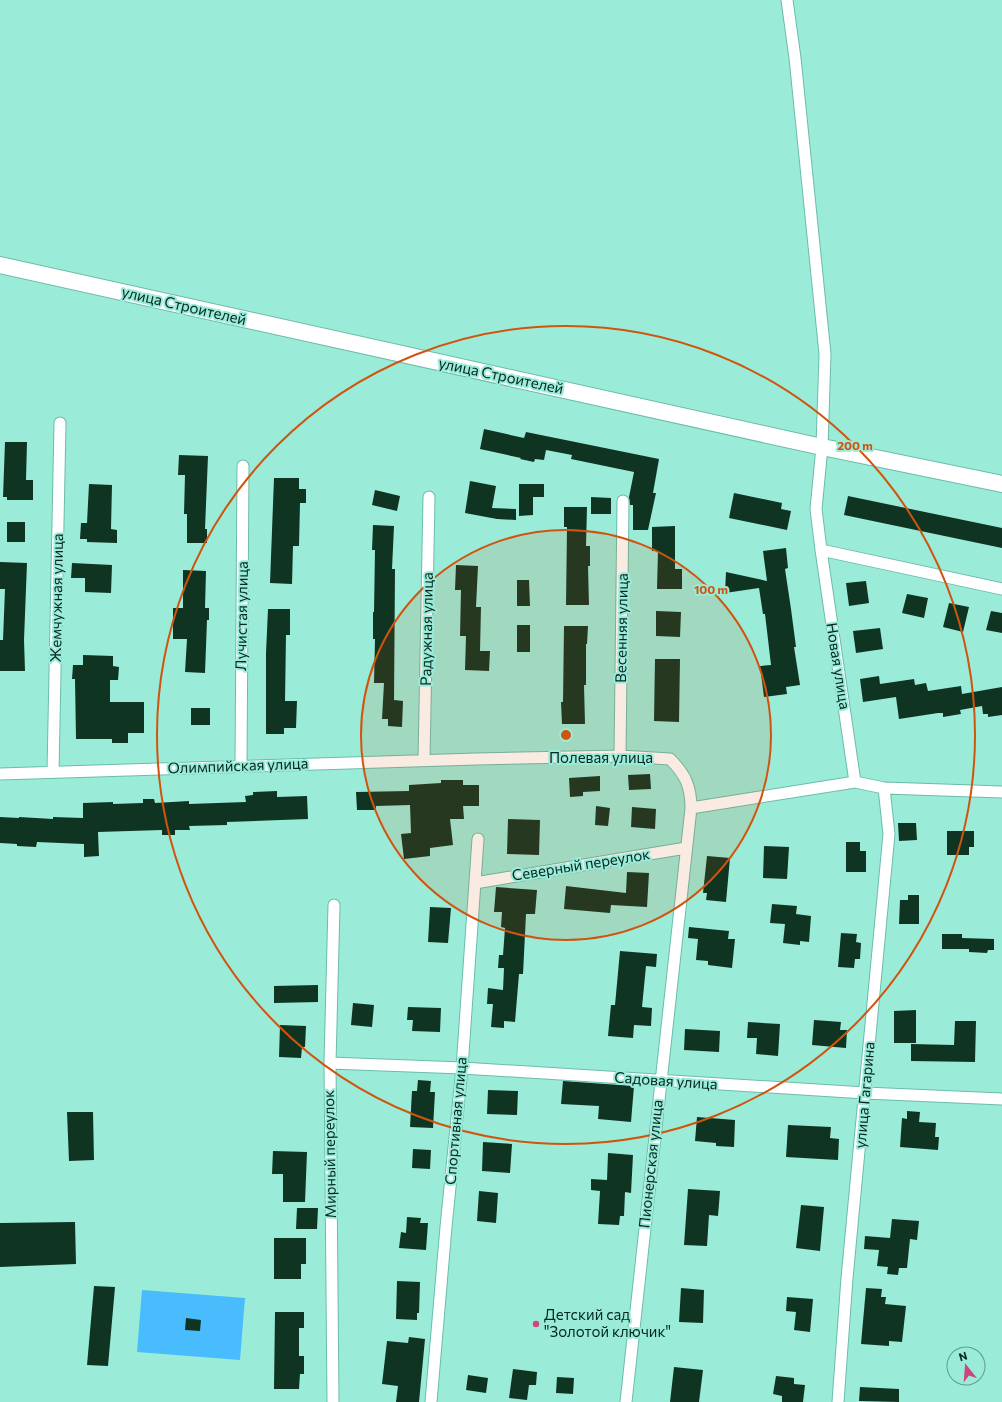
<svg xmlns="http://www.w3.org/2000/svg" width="1002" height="1402" font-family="Commissioner,sans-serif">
	<rect width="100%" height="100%" fill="#9bebd9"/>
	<path fill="#49bcfe" d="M 142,1290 L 245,1298 L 240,1360 L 137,1352 Z"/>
	<path fill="#0f3522" d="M 484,429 L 524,438 L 526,432 L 659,459 L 653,493 L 656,493 L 648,530 L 633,530 L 633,505 L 630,505 L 629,497 L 634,472 L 571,459 L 572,455 L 546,450 L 544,460 L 535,459 L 534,462 L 520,459 L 521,458 L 480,449 Z
		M 5,442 L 27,442 L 26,480 L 33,480 L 33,500 L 7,500 L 7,497 L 3,497 Z
		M 179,455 L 208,456 L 205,529 L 207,529 L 207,543 L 187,543 L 187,514 L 184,514 L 185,475 L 178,475 Z
		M 274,478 L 299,478 L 299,489 L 306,489 L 306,503 L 300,503 L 299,546 L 293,546 L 292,584 L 270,583 Z
		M 470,481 L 496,486 L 492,508 L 516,509 L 516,520 L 497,519 L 465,513 Z
		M 89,484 L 112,485 L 111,529 L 117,530 L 117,543 L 87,542 L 87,539 L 80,539 L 81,523 L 87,523 Z
		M 519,484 L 544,484 L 544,497 L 533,497 L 533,515 L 519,516 Z
		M 375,490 L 400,496 L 397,511 L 372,505 Z
		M 734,493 L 782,503 L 781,509 L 791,511 L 787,530 L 729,518 Z
		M 848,496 L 1002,528 L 1002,548 L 844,515 Z
		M 591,497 L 611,498 L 611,514 L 591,514 Z
		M 564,507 L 587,507 L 586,546 L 590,546 L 590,566 L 588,566 L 589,605 L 566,605 L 567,527 L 564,527 Z
		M 7,522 L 25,522 L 25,542 L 7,542 Z
		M 373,525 L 394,526 L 392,569 L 395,569 L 394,700 L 403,701 L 402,727 L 388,726 L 388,719 L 382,719 L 384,683 L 374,683 L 375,639 L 373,639 L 373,612 L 374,612 L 375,550 L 372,550 Z
		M 675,526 L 675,569 L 682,569 L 682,589 L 657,589 L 658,551 L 652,551 L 652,527 Z
		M 786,548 L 788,568 L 785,569 L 791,609 L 796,647 L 794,647 L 800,685 L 786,687 L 787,694 L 764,697 L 760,666 L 771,665 L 765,614 L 763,614 L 759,588 L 725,593 L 726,572 L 767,581 L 763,551 Z
		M 0,562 L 27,563 L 24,640 L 25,671 L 0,671 L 0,640 L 3,640 L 5,589 L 0,589 Z
		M 72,563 L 112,565 L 111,593 L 85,592 L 85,578 L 71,578 Z
		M 456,565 L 478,566 L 476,607 L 481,607 L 480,651 L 490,651 L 489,671 L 465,670 L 466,636 L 460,636 L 461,590 L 455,590 Z
		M 183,570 L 206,571 L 205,608 L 209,608 L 209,620 L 207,620 L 205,673 L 185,672 L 187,639 L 173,639 L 173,608 L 183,608 Z
		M 517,580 L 529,580 L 530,606 L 517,606 Z
		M 866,581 L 869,603 L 849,606 L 846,583 Z
		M 907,594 L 928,598 L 924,618 L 902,613 Z
		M 949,603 L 969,607 L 963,632 L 943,627 Z
		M 268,609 L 290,609 L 290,635 L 286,635 L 285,701 L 297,701 L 296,728 L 284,728 L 284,734 L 266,734 L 266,653 Z
		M 656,611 L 681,612 L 680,637 L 656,636 Z
		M 991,611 L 1002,613 L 1002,633 L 986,630 Z
		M 517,625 L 530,625 L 530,652 L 517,652 Z
		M 564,626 L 588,626 L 587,644 L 586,644 L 586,685 L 584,685 L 585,724 L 562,724 L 561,702 L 563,702 Z
		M 880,628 L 883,649 L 856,653 L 853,631 Z
		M 83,655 L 113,656 L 113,666 L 119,667 L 118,680 L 110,680 L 110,702 L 144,702 L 144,733 L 128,733 L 128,743 L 112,743 L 112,739 L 76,739 L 75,679 L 72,679 L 73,665 L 83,665 Z
		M 655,659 L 680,659 L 679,722 L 654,721 Z
		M 879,676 L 880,684 L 914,679 L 915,685 L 926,683 L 928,691 L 961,686 L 962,694 L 1002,687 L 1002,715 L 988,717 L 988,714 L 983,714 L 982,706 L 960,710 L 961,714 L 943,717 L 943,713 L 938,713 L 899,719 L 896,697 L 863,702 L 860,679 Z
		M 191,708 L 210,708 L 210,725 L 191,725 Z
		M 650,774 L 651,789 L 629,790 L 628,775 Z
		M 600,776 L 600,791 L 583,792 L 583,796 L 570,797 L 569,778 Z
		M 441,780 L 463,780 L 463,785 L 479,785 L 479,806 L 463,806 L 464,819 L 450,819 L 453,845 L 430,848 L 430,856 L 404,859 L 401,834 L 411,833 L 410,805 L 376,806 L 376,810 L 357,810 L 356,792 L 409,791 L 409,785 L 441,783 Z
		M 277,791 L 277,797 L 307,796 L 308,819 L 227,822 L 227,825 L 189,826 L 190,830 L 175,830 L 175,835 L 162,835 L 162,830 L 98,832 L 99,856 L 84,857 L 84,844 L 37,842 L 36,847 L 17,846 L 17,844 L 0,843 L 0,817 L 19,818 L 19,817 L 53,819 L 53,817 L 83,818 L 83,803 L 113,802 L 113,804 L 143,803 L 143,799 L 154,799 L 155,803 L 189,801 L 189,804 L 246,802 L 245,796 L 253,795 L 253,792 Z
		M 596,806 L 610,808 L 608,826 L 595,825 Z
		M 632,807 L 656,809 L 655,829 L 631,827 Z
		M 508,819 L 540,820 L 539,855 L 507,854 Z
		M 898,823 L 916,823 L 917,840 L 899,841 Z
		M 947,831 L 974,831 L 974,847 L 969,847 L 969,855 L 947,855 Z
		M 846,842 L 860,842 L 860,851 L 866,851 L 866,872 L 846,872 Z
		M 764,846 L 789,847 L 787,879 L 763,878 Z
		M 707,856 L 730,858 L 726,902 L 706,900 L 707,893 L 703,893 Z
		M 627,872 L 649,873 L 647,907 L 611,905 L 610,913 L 564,909 L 566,886 L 626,893 Z
		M 496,887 L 537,890 L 535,914 L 526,914 L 523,974 L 519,974 L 515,1022 L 504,1021 L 504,1028 L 491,1027 L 493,1004 L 487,1004 L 488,988 L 503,990 L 504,968 L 498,968 L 499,955 L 503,955 L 505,928 L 501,927 L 502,912 L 494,912 Z
		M 908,895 L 919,895 L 919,924 L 899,924 L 900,900 L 908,900 Z
		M 772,904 L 797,906 L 796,914 L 811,916 L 809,942 L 800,941 L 800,945 L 783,943 L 785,924 L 770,923 Z
		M 430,907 L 451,908 L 448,943 L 428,942 Z
		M 689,927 L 729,931 L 728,939 L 735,939 L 732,968 L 708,965 L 708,961 L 696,960 L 698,939 L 688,938 Z
		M 841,933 L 857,934 L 856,942 L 861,943 L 860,959 L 855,959 L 854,968 L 838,967 Z
		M 942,934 L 962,934 L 962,938 L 994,939 L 994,950 L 988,950 L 987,953 L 969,952 L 969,949 L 942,949 Z
		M 620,951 L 657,954 L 656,967 L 646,966 L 642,1007 L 652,1008 L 651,1026 L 634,1025 L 633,1038 L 608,1036 L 611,1005 L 615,1005 Z
		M 318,985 L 318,1002 L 274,1003 L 274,986 Z
		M 353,1003 L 374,1005 L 372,1027 L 351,1025 Z
		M 408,1007 L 441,1008 L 440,1032 L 412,1031 L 413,1020 L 407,1020 Z
		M 916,1010 L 916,1043 L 894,1043 L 894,1011 Z
		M 814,1020 L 841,1022 L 840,1030 L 847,1030 L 846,1048 L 812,1045 Z
		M 955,1021 L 976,1021 L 975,1062 L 911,1061 L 911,1044 L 954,1045 Z
		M 748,1022 L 780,1024 L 778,1056 L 756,1054 L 757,1038 L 747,1038 Z
		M 280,1025 L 306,1026 L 305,1047 L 302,1047 L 301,1058 L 279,1057 Z
		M 685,1029 L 720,1031 L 719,1052 L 684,1050 Z
		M 418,1080 L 431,1081 L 430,1092 L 435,1092 L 433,1128 L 410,1127 L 412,1091 L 417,1091 Z
		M 563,1081 L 634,1086 L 631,1122 L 598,1119 L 599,1106 L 561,1104 Z
		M 488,1090 L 518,1091 L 517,1115 L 487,1114 Z
		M 907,1111 L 920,1112 L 919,1122 L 936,1123 L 935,1137 L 939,1137 L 938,1150 L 900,1147 L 902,1118 L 907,1119 Z
		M 67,1112 L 93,1112 L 94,1160 L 69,1161 Z
		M 697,1117 L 735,1120 L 734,1147 L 716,1146 L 716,1143 L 695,1141 Z
		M 788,1125 L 831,1127 L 830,1138 L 839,1139 L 838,1160 L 786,1157 Z
		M 483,1142 L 512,1144 L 510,1173 L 482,1171 Z
		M 413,1149 L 431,1150 L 430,1169 L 412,1168 Z
		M 273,1151 L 307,1152 L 305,1202 L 283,1202 L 283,1174 L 272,1174 Z
		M 608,1153 L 633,1155 L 631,1193 L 625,1192 L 624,1216 L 620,1216 L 619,1225 L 598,1224 L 600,1191 L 591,1190 L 591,1179 L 607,1180 Z
		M 688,1189 L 720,1191 L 718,1216 L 709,1215 L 707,1246 L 684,1245 Z
		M 479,1191 L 498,1193 L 496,1223 L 477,1221 Z
		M 801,1205 L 824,1207 L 820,1251 L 796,1248 Z
		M 297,1208 L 318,1208 L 317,1229 L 296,1229 Z
		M 407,1217 L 421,1218 L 420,1223 L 428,1223 L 426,1250 L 399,1248 L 401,1232 L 406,1233 Z
		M 892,1219 L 919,1221 L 917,1240 L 910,1239 L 907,1268 L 899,1268 L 898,1275 L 887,1274 L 888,1267 L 877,1266 L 879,1250 L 864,1249 L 865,1236 L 890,1238 Z
		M 75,1222 L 76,1264 L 0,1267 L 0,1223 Z
		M 274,1238 L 306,1238 L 306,1264 L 301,1264 L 301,1279 L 274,1279 Z
		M 397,1281 L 420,1282 L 419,1313 L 417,1313 L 417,1320 L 396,1319 Z
		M 94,1286 L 115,1287 L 108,1366 L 87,1365 Z
		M 681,1288 L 704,1290 L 703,1323 L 679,1322 Z
		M 866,1288 L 882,1289 L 881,1297 L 886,1297 L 885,1304 L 906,1306 L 902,1342 L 889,1341 L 889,1346 L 861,1344 Z
		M 787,1297 L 813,1299 L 810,1332 L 794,1330 L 796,1312 L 786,1311 Z
		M 275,1312 L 304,1312 L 304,1328 L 299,1328 L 299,1356 L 304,1356 L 304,1374 L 300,1374 L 299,1389 L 274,1389 Z
		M 186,1318 L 201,1320 L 200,1331 L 185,1330 Z
		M 409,1337 L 425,1339 L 419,1402 L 396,1402 L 398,1386 L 382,1384 L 387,1341 L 408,1343 Z
		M 674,1367 L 703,1370 L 699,1402 L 670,1402 Z
		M 513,1369 L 537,1372 L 536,1385 L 529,1385 L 527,1400 L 509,1398 Z
		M 468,1375 L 488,1378 L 486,1393 L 466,1390 Z
		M 776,1376 L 794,1378 L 794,1384 L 805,1385 L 803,1402 L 782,1402 L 782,1396 L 773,1394 Z
		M 557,1377 L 574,1378 L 573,1394 L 556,1393 Z
		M 860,1387 L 899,1389 L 899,1402 L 859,1401 Z"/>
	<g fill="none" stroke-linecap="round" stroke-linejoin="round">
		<g stroke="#6cbcab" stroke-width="13">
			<path id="street" d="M 787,0 L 795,58 L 825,354 L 822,447 L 816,509 L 821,550 L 855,782
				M 821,550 L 1002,589
				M 620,756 L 623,501
				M 424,760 L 429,497
				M 241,766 L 243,466
				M 53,772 L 60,423
				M 0,774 L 476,759 L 620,756 L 670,759 C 685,774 691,786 691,808 L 626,1402
				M 691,808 L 855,782 L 884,788 L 1002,792
				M 475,883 L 686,848
				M 330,1063 L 462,1068 L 865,1093 L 1002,1099
				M 333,1402 L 330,1063 L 334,905
				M 431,1402 L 446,1227 L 462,1068 L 478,839
				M 838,1402 L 847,1278 L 889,834 L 884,788"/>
		</g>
		<g stroke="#6cbcab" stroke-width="18">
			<path id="secondary" d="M 0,265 L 822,447 L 1002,484"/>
		</g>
		<use href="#street" stroke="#fff" stroke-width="11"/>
		<use href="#secondary" stroke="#fff" stroke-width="16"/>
	</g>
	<circle cx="566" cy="735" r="205" fill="#d1540e" fill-opacity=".12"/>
	<g fill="none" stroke="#d1540e" stroke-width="2">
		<circle cx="566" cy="735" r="205"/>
		<circle cx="566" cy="735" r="409"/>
	</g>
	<circle fill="#ce447e" stroke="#9bebd9" stroke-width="1.5" cx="536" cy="1324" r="4"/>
	<g text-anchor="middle" stroke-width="4" stroke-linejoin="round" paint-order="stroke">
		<g font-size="15" fill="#042821" stroke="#9bebd9">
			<text transform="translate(184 306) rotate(13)" y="5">улица Строителей</text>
			<text transform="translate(501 376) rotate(12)" y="5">улица Строителей</text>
			<text transform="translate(57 598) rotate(-89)" y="5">Жемчужная улица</text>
			<text transform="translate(242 616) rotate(-89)" y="5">Лучистая улица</text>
			<text transform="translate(622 628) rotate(-89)" y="5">Весенняя улица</text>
			<text transform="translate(427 629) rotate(-89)" y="5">Радужная улица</text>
			<text transform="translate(838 666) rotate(81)" y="5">Новая улица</text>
			<text x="601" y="763">Полевая улица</text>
			<text transform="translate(238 766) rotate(-2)" y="5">Олимпийская улица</text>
			<text transform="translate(581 865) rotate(-9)" y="5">Северный переулок</text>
			<text transform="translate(666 1081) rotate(4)" y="5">Садовая улица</text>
			<text transform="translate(865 1095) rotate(-85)" y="5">улица Гагарина</text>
			<text transform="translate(456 1121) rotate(-85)" y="5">Спортивная улица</text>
			<text transform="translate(330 1154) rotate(-91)" y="5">Мирный переулок</text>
			<text transform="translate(651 1164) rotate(-84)" y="5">Пионерская улица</text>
		</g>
		<g font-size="15" fill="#042821" stroke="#9bebd9" text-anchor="start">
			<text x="544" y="1320">Детский сад<tspan x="544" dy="17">"Золотой ключик"</tspan></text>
		</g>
	</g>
	<circle cx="566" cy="735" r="6" fill="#d1540e" stroke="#9bebd9" stroke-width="2"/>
	<g font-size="12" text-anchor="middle" font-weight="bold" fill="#d1540e" stroke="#9bebd9" stroke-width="4" stroke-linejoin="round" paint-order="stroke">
		<text x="855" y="450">200 m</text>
		<text x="711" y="594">100 m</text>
	</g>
	<g transform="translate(966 1366) rotate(343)"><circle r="19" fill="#9bebd9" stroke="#5f9d8f"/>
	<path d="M0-3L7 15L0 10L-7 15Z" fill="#ce447e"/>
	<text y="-6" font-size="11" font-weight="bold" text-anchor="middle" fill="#042821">N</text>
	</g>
</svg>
